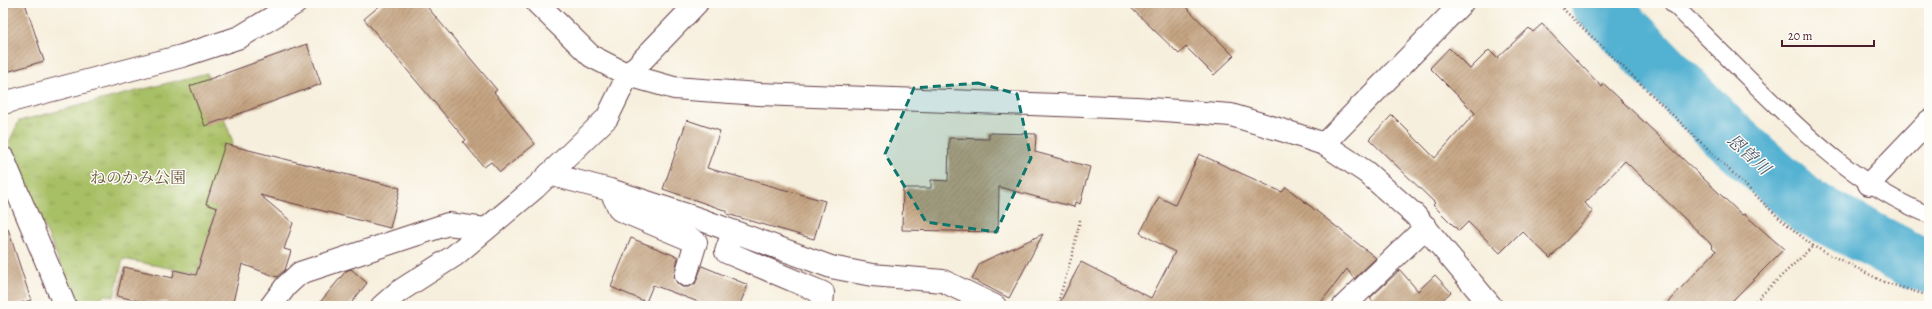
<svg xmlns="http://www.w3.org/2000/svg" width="1932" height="309" font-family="Alegreya,'Noto Serif JP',serif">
	<defs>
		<pattern id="park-tufts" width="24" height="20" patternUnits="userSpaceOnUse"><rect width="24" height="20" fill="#a8c065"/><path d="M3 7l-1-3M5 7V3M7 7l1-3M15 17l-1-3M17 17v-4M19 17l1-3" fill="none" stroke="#8b9b53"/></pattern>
		<pattern id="building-hatch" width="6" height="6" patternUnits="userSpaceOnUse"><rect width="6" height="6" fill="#c5a482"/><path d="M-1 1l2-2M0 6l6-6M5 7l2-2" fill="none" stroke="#a2856b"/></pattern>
	</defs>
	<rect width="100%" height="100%" fill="#fdfcf7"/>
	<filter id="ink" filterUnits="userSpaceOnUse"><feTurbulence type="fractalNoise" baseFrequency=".025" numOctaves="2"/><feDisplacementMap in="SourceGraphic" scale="8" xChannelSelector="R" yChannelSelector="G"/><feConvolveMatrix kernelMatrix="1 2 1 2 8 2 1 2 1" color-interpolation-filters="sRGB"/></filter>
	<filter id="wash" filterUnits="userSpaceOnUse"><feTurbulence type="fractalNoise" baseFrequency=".012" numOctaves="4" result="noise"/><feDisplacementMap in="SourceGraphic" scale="16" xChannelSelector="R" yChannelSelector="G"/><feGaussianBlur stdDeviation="0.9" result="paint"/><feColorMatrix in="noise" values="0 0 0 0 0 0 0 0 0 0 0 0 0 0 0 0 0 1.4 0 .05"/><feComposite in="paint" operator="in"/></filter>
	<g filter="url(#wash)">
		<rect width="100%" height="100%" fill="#f7efdd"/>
		<path fill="url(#park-tufts)" stroke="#797048" d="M 207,73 L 233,142 L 199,274 L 123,259 L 114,297 L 105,295 L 89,303 L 74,298 L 9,142 L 19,121 Z"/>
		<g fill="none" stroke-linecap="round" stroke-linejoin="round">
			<path stroke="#53b1d1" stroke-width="55" d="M 1598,3 L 1725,133 L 1808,207 L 1913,261 L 1929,266"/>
		</g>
		<g id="blocks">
			<path fill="url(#building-hatch)" d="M 3,3 L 25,3 L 44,61 L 3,73 Z
				M 383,3 L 424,3 L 497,90 L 494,92 L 535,144 L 500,172 L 491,162 L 484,167 L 463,142 L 466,140 L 364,19 Z
				M 1126,3 L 1182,3 L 1234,56 L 1214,75 L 1186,47 L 1179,54 Z
				M 1542,24 L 1602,87 L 1604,84 L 1742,215 L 1744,214 L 1784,249 L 1727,306 L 1664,306 L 1716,251 L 1712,247 L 1713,246 L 1625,161 L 1585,203 L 1593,212 L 1550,258 L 1522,231 L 1500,253 L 1468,222 L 1459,231 L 1433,205 L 1435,203 L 1369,139 L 1392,115 L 1435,158 L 1475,113 L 1430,68 L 1449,48 L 1470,69 L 1489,50 L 1497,58 L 1529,28 L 1533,32 Z
				M 307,44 L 321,84 L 205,126 L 190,86 Z
				M 687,120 L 720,131 L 707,168 L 825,201 L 814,239 L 727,214 L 727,211 L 663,189 Z
				M 989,133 L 1036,134 L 1035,152 L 1090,167 L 1080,204 L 1075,202 L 1074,207 L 999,187 L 998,232 L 902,230 L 903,188 L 931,188 L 931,180 L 948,181 L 949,138 L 989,139 Z
				M 225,144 L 400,188 L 390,228 L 260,195 L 293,223 L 284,249 L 291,251 L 285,270 L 277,277 L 242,264 L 232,306 L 167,306 L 168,302 L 143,302 L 117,296 L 124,267 L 173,278 L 174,270 L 196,275 L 217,208 L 206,204 Z
				M 1199,154 L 1282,192 L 1286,187 L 1376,258 L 1354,279 L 1347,269 L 1318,306 L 1058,306 L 1081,262 L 1151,298 L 1175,252 L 1140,233 L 1159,197 L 1175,205 Z
				M 8,229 L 31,300 L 10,306 L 3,306 L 3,230 Z
				M 1043,234 L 1009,298 L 972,279 L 980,263 Z
				M 631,238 L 678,257 L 674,277 L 677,283 L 682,287 L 688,287 L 695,284 L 702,266 L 748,285 L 739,306 L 709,306 L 653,285 L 646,302 L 611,287 Z
				M 351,269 L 367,283 L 349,306 L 317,306 L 346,271 Z
				M 1400,270 L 1418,291 L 1435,275 L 1451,292 L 1436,306 L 1376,306 L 1370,298 Z"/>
		</g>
	</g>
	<g filter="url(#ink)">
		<use href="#blocks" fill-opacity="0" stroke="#643e46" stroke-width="1"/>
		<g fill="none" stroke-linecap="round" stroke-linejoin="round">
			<g stroke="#643e46" stroke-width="18">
				<path id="service" d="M 1672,3 C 1701,32 1730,60 1759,89 C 1811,140 1861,187 1929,215"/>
			</g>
			<g stroke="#643e46" stroke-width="24">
				<path id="minor" d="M 628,75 L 697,3
					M 3,103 L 182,56 L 240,37 L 296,3
					M 1324,144 L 1462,3
					M 3,158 L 65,306
					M 549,174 L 610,190 L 702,220 L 831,267 L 872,275 L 943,281 L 995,306
					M 1869,184 L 1929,121
					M 610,190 L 620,210 L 696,242 L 686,275
					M 733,232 L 726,252 L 823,293 L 822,306
					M 271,306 L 286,286 L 300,273 L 448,224 L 486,229
					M 1344,306 L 1426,227"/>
			</g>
			<g stroke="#643e46" stroke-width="24">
				<path id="tertiary" d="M 537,3 L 591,56 L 628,75 L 674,88 L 759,94 L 1137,108 L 1231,115 L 1288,132 L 1324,144 L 1366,172 L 1415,215 L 1491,306
					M 382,306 L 398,292 L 454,256 L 535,188 L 607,118 L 628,75"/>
			</g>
			<path stroke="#643e46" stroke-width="2.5" stroke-dasharray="1 3" stroke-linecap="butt" d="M 1557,3 L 1779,218 L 1813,246 L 1884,282 L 1929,296
				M 1057,306 L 1073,252 L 1080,220
				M 1750,306 L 1813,246"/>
			<use href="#service" stroke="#fff" stroke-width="16"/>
			<use href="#minor" stroke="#fff" stroke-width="22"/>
			<use href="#tertiary" stroke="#fff" stroke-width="22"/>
		</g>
	</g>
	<path fill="#0f766e" fill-opacity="0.2" stroke="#0f766e" stroke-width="3" stroke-dasharray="8 5" stroke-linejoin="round" d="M 978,83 L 1017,94 L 1031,158 L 996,232 L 926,222 L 885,154 L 914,88 Z"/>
	<g text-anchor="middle" stroke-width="3" stroke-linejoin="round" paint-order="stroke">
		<g font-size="16" fill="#6b573f" stroke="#fdfcf7">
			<text x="138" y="183">ねのかみ公園</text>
		</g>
		<g font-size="17" font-style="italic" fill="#4e596d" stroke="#fdfcf7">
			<text transform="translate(1749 154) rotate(42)" y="6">恩曽川</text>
		</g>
	</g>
	<rect width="1932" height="309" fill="none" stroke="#fdfcf7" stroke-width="16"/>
	<path d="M1782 40v6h92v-6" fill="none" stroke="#4a1f2b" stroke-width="2"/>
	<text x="1788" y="40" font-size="12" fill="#4a1f2b" stroke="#fdfcf7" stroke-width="3" paint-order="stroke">20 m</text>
</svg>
